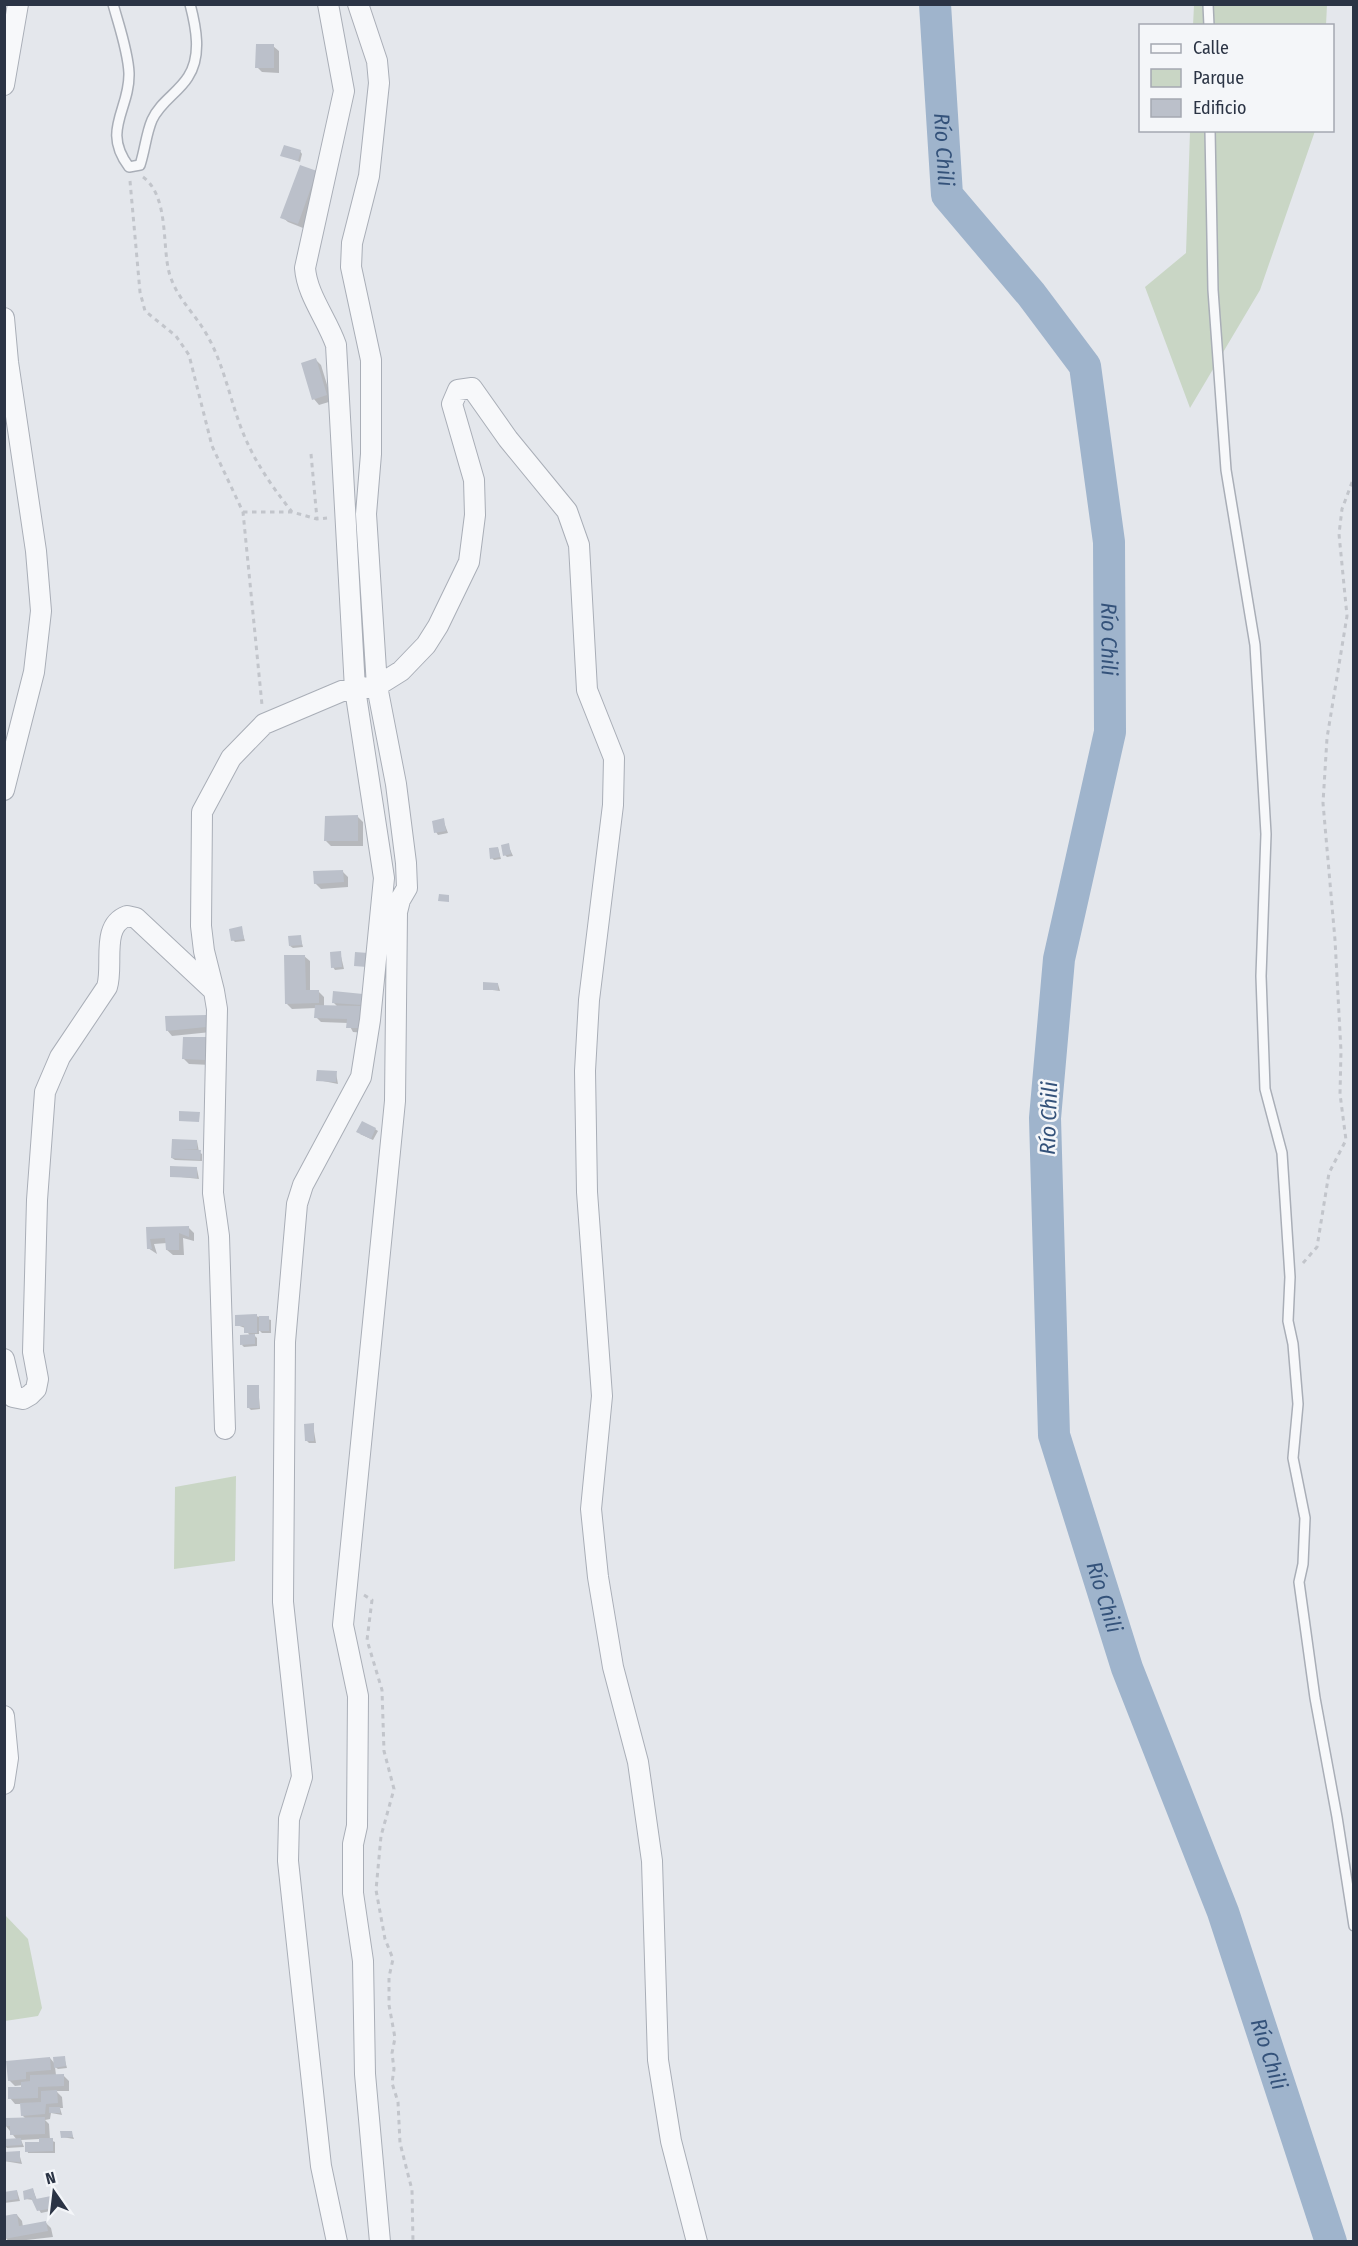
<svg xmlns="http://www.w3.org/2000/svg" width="1358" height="2246" font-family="'Fira Sans Condensed',sans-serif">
	<rect width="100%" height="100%" fill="#e4e7ec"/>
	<path fill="#c9d6c5" d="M 1194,5 L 1327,5 L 1326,25 L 1193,26 Z
		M 1190,131 L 1315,131 L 1260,290 L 1190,408 L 1145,287 L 1186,253 Z
		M 236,1476 L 235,1561 L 174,1569 L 175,1487 Z
		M 5,1915 L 28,1939 L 42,2008 L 38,2016 L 5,2021 Z"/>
	<path fill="#0003" d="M 273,46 L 279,51 L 279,73 L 262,72 L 257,67 Z
		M 300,151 L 302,154 L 300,162 L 282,155 Z
		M 316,172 L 322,177 L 303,228 L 288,222 L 282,217 Z
		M 316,360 L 321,365 L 332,401 L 319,405 L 314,399 Z
		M 358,817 L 363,822 L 363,846 L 331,846 L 326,841 Z
		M 443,820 L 448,833 L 438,835 L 436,832 Z
		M 508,845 L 513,856 L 507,857 L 505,855 Z
		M 498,848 L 501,859 L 494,860 L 492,858 Z
		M 342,871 L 348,877 L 348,887 L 321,889 L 315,883 Z
		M 241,928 L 245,941 L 235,942 L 233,940 Z
		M 300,936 L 303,947 L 293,948 L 290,946 Z
		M 340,952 L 344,969 L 335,970 L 333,967 Z
		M 304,956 L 310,961 L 310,992 L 318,991 L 324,997 L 324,1007 L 338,1007 L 333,1002 L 365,997 L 364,1007 L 359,1006 L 366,1013 L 365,1033 L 353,1032 L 348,1023 L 321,1022 L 316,1017 L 316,1008 L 292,1009 L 287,1004 Z
		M 498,984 L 500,991 L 485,989 Z
		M 206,1016 L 211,1022 L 211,1032 L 172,1036 L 167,1030 Z
		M 211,1044 L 211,1065 L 189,1064 L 184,1059 Z
		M 336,1073 L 338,1084 L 318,1080 Z
		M 375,1129 L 378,1131 L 373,1140 L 360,1134 Z
		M 174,1140 L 197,1141 L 199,1152 L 202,1154 L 202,1161 L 175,1160 L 172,1158 Z
		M 197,1169 L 199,1179 L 172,1176 Z
		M 188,1227 L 194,1233 L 194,1241 L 183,1238 L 184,1255 L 173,1255 L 167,1250 L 167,1243 L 154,1244 L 157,1254 L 148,1248 L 147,1229 Z
		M 256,1316 L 271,1320 L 271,1333 L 262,1333 L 259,1330 L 259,1334 L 253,1334 L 257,1338 L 257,1346 L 244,1347 L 242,1345 L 250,1336 L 245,1328 L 237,1325 Z
		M 258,1386 L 260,1409 L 251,1410 L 248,1407 Z
		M 313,1425 L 316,1443 L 309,1443 L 307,1441 Z
		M 64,2057 L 67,2068 L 58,2069 L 55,2067 L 56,2075 L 63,2075 L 69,2081 L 69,2091 L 56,2091 L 62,2097 L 63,2108 L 60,2108 L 62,2115 L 51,2113 L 50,2119 L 45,2120 L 49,2124 L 50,2140 L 55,2142 L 55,2153 L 28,2153 L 26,2143 L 39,2142 L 39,2139 L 21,2140 L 24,2147 L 7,2148 L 5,2146 L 17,2140 L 6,2126 L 26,2119 L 22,2115 L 22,2104 L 15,2104 L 10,2098 L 23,2088 L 23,2085 L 15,2086 L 9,2080 L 50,2058 L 55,2064 Z
		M 71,2132 L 74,2139 L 62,2137 Z
		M 19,2153 L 22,2164 L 4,2161 L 4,2154 Z
		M 33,2190 L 37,2200 L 50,2198 L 55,2210 L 41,2213 L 33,2200 L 26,2199 Z
		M 17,2191 L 20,2201 L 4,2203 L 4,2193 Z
		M 17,2215 L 22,2221 L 23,2227 L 46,2223 L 51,2228 L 53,2237 L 9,2242 L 6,2238 Z"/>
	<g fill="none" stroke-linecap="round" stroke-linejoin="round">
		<path stroke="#9fb4cc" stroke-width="32" id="s1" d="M 935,4 L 947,195 L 1031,294 L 1085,366 L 1109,542 L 1110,732 L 1059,959 L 1045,1118 L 1054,1435 L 1127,1668 L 1223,1912 L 1331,2242"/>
	</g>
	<path fill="#bbc0ca" d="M 256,44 L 274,44 L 274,68 L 255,68 Z
		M 284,145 L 301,150 L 298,161 L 280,156 Z
		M 300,165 L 317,171 L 298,224 L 280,218 Z
		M 316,358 L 327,395 L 312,400 L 301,363 Z
		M 358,815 L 358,841 L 324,841 L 325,816 Z
		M 444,818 L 446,831 L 434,833 L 432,821 Z
		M 509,843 L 511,854 L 503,856 L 501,845 Z
		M 498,847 L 500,857 L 490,859 L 489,848 Z
		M 343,870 L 344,882 L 314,884 L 313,871 Z
		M 439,894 L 449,895 L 449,902 L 438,901 Z
		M 242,926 L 244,939 L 231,941 L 229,929 Z
		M 301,935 L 302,945 L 289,946 L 288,936 Z
		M 341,951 L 342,967 L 331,968 L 330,952 Z
		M 355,952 L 368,953 L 367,967 L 354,966 Z
		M 284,955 L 305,955 L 306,990 L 319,990 L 319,1003 L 285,1004 Z
		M 483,982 L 498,983 L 498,990 L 483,990 Z
		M 333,991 L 363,994 L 362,1005 L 332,1003 Z
		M 315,1005 L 361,1006 L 360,1028 L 346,1028 L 347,1019 L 314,1018 Z
		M 206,1015 L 206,1027 L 166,1031 L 165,1016 Z
		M 183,1037 L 207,1037 L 206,1060 L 182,1059 Z
		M 317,1070 L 337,1071 L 336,1082 L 316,1081 Z
		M 179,1111 L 200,1112 L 199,1122 L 179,1121 Z
		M 362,1121 L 376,1128 L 371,1139 L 356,1132 Z
		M 172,1139 L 197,1140 L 197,1149 L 179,1149 L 201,1150 L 200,1160 L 171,1158 Z
		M 170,1166 L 197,1167 L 197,1178 L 170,1177 Z
		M 189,1226 L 189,1237 L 179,1233 L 179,1250 L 166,1250 L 165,1238 L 150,1239 L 152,1249 L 147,1249 L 146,1227 Z
		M 257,1314 L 257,1333 L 244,1333 L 244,1326 L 235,1326 L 235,1315 Z
		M 259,1316 L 269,1316 L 269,1331 L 259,1331 Z
		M 255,1334 L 255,1344 L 240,1345 L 240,1335 Z
		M 247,1385 L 259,1385 L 259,1408 L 247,1408 Z
		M 314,1423 L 314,1441 L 305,1441 L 304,1424 Z
		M 65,2056 L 66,2066 L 54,2068 L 53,2057 Z
		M 50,2057 L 51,2070 L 26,2072 L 26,2079 L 8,2081 L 6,2061 Z
		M 64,2074 L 64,2086 L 38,2087 L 38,2098 L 8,2099 L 8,2087 L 21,2087 L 21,2082 L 30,2081 L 30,2075 Z
		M 57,2090 L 58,2103 L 46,2104 L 45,2114 L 21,2116 L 20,2103 L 41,2102 L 41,2091 Z
		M 49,2107 L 60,2107 L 60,2113 L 49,2113 Z
		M 45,2117 L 45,2134 L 10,2135 L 10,2126 L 5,2126 L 5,2118 Z
		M 60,2131 L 72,2131 L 73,2137 L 61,2138 Z
		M 21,2138 L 22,2145 L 4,2146 L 4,2139 Z
		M 39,2138 L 53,2138 L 53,2151 L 25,2152 L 25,2142 L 39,2142 Z
		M 20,2151 L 20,2162 L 4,2161 L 4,2152 Z
		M 33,2188 L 36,2199 L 51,2196 L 53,2208 L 37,2211 L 31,2198 L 24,2200 L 23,2191 Z
		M 17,2190 L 18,2199 L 4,2201 L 4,2192 Z
		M 14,2214 L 17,2214 L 19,2226 L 46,2221 L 48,2231 L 4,2239 L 4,2216 Z"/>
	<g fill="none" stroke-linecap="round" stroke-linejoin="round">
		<g stroke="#a9aeb7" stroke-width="12">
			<path id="service" d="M 113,4 C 119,26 128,51 129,73 C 130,110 101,130 129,167 L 140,165 C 145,150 146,134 152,120 C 160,102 178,93 188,77 C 202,56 196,27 190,4
				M 1208,4 L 1209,26
				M 1210,130 L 1213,290 L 1226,470 L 1255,645 L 1266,834 L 1261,976 L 1265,1089 L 1282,1153 L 1290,1277 L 1288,1321 L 1293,1344 L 1298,1404 L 1293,1458 L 1305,1518 L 1303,1564 L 1299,1582 L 1315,1698 L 1337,1817 L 1354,1926"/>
		</g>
		<g stroke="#a9aeb7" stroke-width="22">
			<path id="minor" d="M 328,4 L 344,91 L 305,268 C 307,295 327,319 336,345 L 355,689 L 384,878 L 370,1020 L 361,1077 L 303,1185 L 297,1204 L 285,1342 L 283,1602 L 302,1777 L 289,1819 L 288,1861 L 321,2166 L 337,2242
				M 358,4 L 377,61 L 379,83 L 369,176 L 352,243 L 351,267 L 371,360 L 371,454 L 366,514 L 377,686 L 396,784 L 406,863 L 407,888 L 400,900 L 397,912 L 395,1101 L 343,1625 L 358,1696 L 357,1826 L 353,1844 L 353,1893 L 363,1961 L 365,2074 L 380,2242
				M 4,85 L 18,4
				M 4,318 L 8,362 L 36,551 L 41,611 L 34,672 L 4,790
				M 214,991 L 204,951 L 201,926 L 202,812 L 231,758 L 264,724 L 342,691 L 377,686 L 401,671 L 426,645 L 438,626 L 469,562 L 475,515 L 474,480 L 452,404 L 458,390 L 472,388 L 508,439 L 567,511 L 579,545 L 587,690 L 614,758 L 613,805 L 589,1000 L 585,1071 L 587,1192 L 602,1396 L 591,1509 L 598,1577 L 613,1667 L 638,1762 L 652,1861 L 658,2060 L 671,2141 L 697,2242
				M 4,1359 L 13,1397 L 23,1399 L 30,1395 L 36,1389 L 38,1379 L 33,1352 L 37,1200 L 45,1092 L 60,1057 L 107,987 C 114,965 100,926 127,916 L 136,918 L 214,991 L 217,1009 L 213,1193 L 219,1236 L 225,1429
				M 4,1716 L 8,1758 L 4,1784"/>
		</g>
		<path stroke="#c2c5cb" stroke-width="3" stroke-dasharray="4.5 4.5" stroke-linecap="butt" d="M 143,177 C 169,196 162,245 169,272 C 176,298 194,312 207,335 C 223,363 229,395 240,425 C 252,458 270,484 292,512
			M 130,181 L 140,292 L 145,311 L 176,336 L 189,355 L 212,446 L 243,512 L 262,705
			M 311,454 L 317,519
			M 243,512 L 292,512 L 317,519 L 327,518
			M 1303,1263 L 1317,1247 L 1329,1173 L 1346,1140 L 1340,1094 L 1341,1051 L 1335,940 L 1323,803 L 1327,738 L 1347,616 L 1339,534 L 1342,509 L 1354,477
			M 364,1595 L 372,1600 L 367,1640 L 382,1690 L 384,1751 L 394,1789 L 381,1836 L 376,1890 L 385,1939 L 393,1959 L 389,1977 L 389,2005 L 395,2038 L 392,2053 L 394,2069 L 392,2083 L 398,2102 L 400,2143 L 412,2190 L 413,2242"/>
		<use href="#service" stroke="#f7f8fa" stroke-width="9"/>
		<use href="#minor" stroke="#f7f8fa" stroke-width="20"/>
	</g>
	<g text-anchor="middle" stroke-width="5" stroke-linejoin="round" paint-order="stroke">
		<g font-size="22" font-style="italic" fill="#34527a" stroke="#f4f6f9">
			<text dy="8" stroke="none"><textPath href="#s1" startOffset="146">Río Chili</textPath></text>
			<text dy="8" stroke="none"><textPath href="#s1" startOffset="686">Río Chili</textPath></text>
			<text transform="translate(1048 1118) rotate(-88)" y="8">Río Chili</text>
			<text dy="8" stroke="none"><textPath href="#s1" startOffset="1658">Río Chili</textPath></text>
			<text dy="8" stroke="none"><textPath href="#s1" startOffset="2144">Río Chili</textPath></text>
		</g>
	</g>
	<rect width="1358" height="2246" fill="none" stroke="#2b3445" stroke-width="12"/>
	<rect x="1139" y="24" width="195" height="108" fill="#f4f6f9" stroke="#a4a8b1" stroke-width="1.5"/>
	<rect x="1151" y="44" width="30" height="9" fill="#f7f8fa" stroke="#a4a8b1" stroke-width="1.5"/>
	<text x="1193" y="54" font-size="18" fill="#2b3445">Calle</text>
	<rect x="1151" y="69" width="30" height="18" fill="#c9d6c5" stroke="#a4a8b1" stroke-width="1.5"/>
	<text x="1193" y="84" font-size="18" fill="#2b3445">Parque</text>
	<rect x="1151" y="99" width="30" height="18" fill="#bbc0ca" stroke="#a4a8b1" stroke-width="1.5"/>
	<text x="1193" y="114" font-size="18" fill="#2b3445">Edificio</text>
	<g transform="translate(54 2192) rotate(346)" stroke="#f4f6f9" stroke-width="4.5" paint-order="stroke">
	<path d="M0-4.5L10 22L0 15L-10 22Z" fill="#2b3445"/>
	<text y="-9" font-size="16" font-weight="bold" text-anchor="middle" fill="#2b3445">N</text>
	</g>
</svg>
